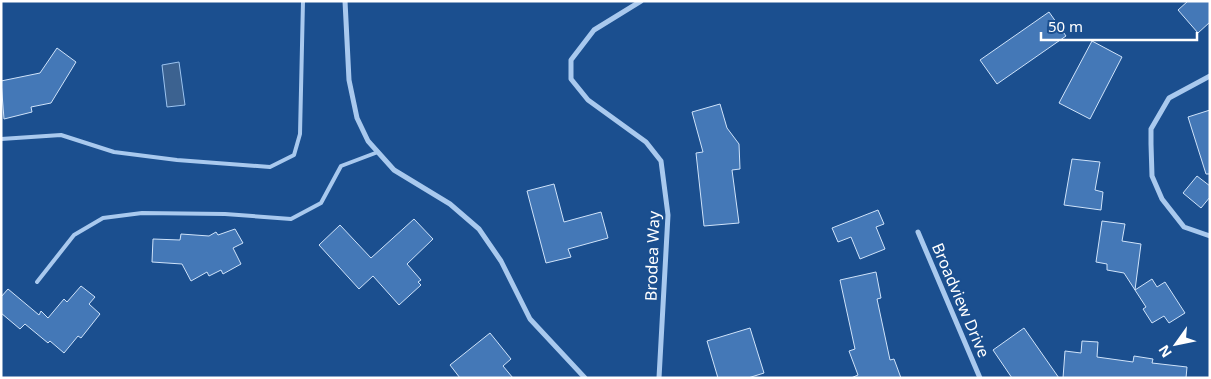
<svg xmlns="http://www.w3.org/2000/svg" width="1211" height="379" font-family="'Noto Sans',sans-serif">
	<rect width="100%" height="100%" fill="#1b4f8f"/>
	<path fill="#3c6290" stroke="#9cc4f0" d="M 179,62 L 185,105 L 167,107 L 162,65 Z"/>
	<path fill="#4478b7" stroke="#cfe3fa" d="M 1188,1 L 1210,1 L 1210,22 L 1198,33 L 1178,10 Z
		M 1049,12 L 1066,36 L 997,84 L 980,60 Z
		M 1092,41 L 1122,57 L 1090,119 L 1059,103 Z
		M 57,48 L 76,62 L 51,103 L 31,107 L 32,112 L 4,119 L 1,81 L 40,73 Z
		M 720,104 L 727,128 L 739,144 L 740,169 L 732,170 L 739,223 L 704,226 L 696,153 L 703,152 L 692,112 Z
		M 1210,110 L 1210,174 L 1206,174 L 1188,117 Z
		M 1072,159 L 1100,162 L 1095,190 L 1103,192 L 1101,210 L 1064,205 Z
		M 1197,176 L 1210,186 L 1210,197 L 1201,208 L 1183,193 Z
		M 554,184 L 564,222 L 601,212 L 608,238 L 568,249 L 571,257 L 546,263 L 527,191 Z
		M 878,210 L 884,224 L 876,227 L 885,249 L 860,259 L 851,237 L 838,242 L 832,228 Z
		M 414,219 L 433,239 L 407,264 L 421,280 L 418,282 L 421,285 L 399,305 L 373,276 L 359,289 L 319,245 L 340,225 L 371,258 Z
		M 1102,221 L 1125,224 L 1122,241 L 1141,244 L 1135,290 L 1152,279 L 1157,287 L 1165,282 L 1185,313 L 1169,323 L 1164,316 L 1152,323 L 1143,309 L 1146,307 L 1124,273 L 1107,270 L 1107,264 L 1096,262 Z
		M 235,229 L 243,243 L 233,248 L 241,264 L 223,274 L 221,270 L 209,276 L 207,272 L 191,281 L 182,264 L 152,262 L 153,239 L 180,240 L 181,234 L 209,236 L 216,232 L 218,235 Z
		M 876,272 L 881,298 L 877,299 L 890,360 L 894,359 L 901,378 L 851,378 L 858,375 L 849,351 L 855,349 L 840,280 Z
		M 81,286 L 95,297 L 89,304 L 100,314 L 81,338 L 78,336 L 64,353 L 50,341 L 48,343 L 25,324 L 20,329 L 1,313 L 1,297 L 8,289 L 39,315 L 41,311 L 48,318 L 64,299 L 67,302 Z
		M 750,328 L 764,373 L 748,378 L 718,378 L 707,341 Z
		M 1024,328 L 1059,378 L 1012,378 L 993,350 Z
		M 490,333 L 511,359 L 503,366 L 513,378 L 460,378 L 450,365 Z
		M 1082,341 L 1098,342 L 1097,357 L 1133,362 L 1134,356 L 1153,359 L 1152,363 L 1187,367 L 1186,378 L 1063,378 L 1065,351 L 1081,353 Z"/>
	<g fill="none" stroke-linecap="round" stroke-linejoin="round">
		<path stroke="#a9c9ee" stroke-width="4" d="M 1,139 L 61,135 L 114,152 L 177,160 L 270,167 L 294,155 L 300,134 L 303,1
			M 37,282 L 74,235 L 103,218 L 142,213 L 225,214 L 291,219 L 321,203 L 341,166 L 378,152"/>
		<path stroke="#a9c9ee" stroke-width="5" d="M 345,1 L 349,80 L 357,118 L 368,141 L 394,170 L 450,204 L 479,229 L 501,261 L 530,319 L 585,378
			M 641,1 L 594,30 L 571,60 L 571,79 L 588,100 L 646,142 L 661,161 L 668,215 L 659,378
			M 1210,76 L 1169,98 L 1151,129 L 1151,144 L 1152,176 L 1162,199 L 1184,227 L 1210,236
			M 918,232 L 980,378"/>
	</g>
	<g text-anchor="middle" stroke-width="4" stroke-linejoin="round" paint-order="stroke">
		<g font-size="16" fill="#fff" stroke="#1b4f8f">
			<text transform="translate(652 256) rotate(-88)" y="6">Brodea Way</text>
			<text transform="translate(961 300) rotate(67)" y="6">Broadview Drive</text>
		</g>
	</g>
	<rect width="1211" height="379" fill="none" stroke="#ffffff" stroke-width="5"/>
	<g transform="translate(1176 344) rotate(237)" stroke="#1b4f8f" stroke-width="4" paint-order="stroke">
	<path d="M0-4L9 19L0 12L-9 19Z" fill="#ffffff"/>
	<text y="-8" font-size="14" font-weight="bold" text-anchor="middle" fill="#ffffff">N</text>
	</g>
	<path d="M1041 32v8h156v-8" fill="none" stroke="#ffffff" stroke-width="2.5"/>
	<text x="1048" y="32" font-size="15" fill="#ffffff" stroke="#1b4f8f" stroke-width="4" paint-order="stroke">50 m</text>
</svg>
